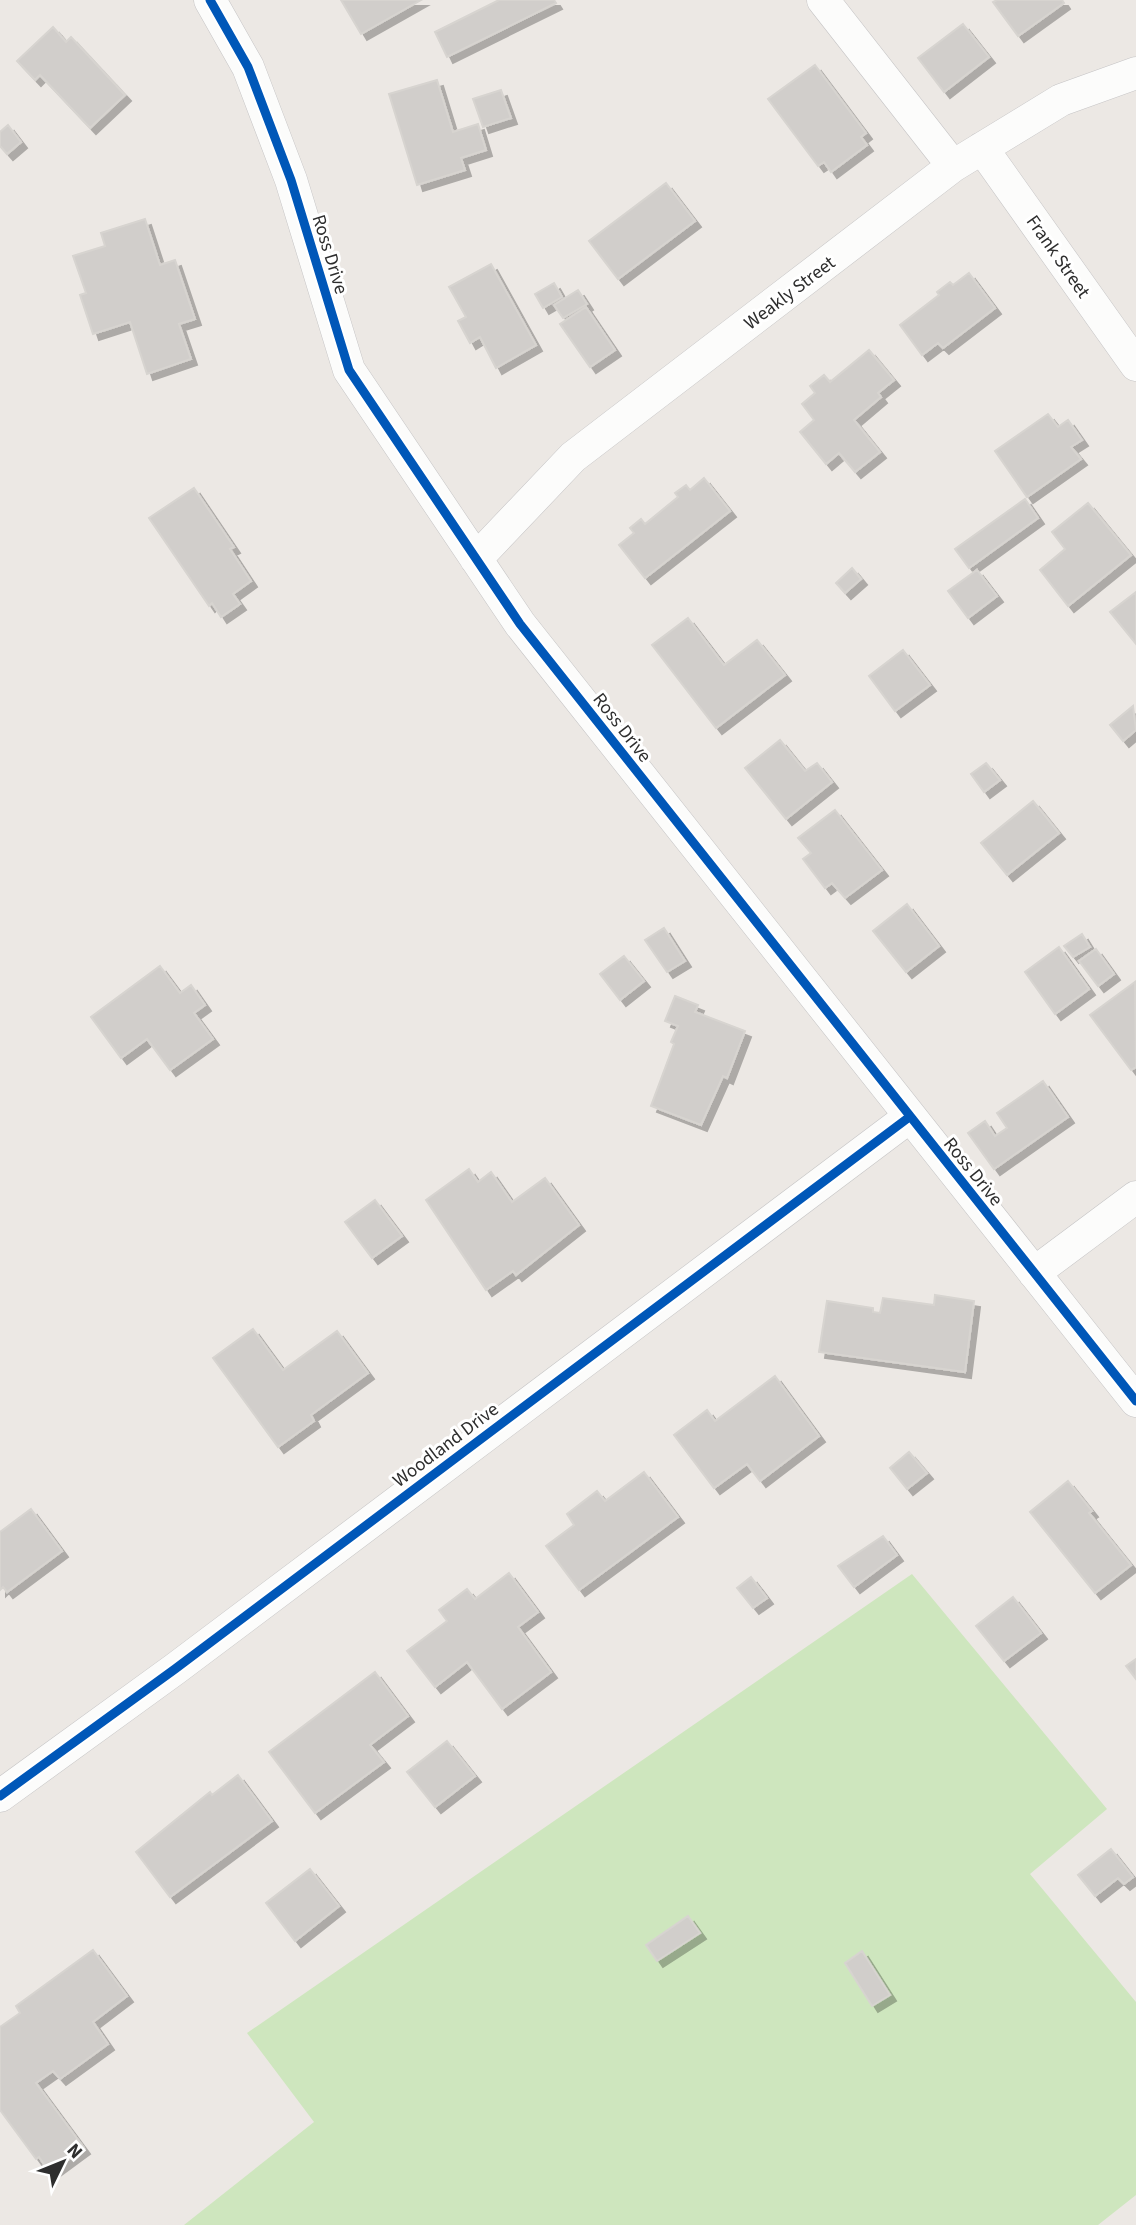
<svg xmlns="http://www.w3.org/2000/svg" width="1136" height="2225" font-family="'Source Sans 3',sans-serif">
	<defs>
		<filter id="shadow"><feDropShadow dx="6" dy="6" stdDeviation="0" flood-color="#0004"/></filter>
	</defs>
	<rect width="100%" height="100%" fill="#ece8e4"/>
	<path fill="#cee6be" d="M 912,1574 L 1107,1809 L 1030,1874 L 1136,2002 L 1136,2195 L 1098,2225 L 184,2225 L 314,2122 L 247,2033 Z"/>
	<path fill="#d1cecb" stroke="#d7d4d0" stroke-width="2" filter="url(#shadow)" d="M 341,0 L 421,0 L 361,34 Z
		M 499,0 L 554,0 L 556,3 L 447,57 L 435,32 Z
		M 997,0 L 1062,0 L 1064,3 L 1018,36 L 993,2 Z
		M 963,24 L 989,57 L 944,92 L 918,58 Z
		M 53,27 L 66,42 L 71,37 L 125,95 L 90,128 L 40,75 L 35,80 L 17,61 Z
		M 815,65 L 866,133 L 861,137 L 867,145 L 831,172 L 824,162 L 818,166 L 768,99 Z
		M 437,80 L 453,132 L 478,124 L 486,150 L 461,158 L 465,170 L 417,185 L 389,94 Z
		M 501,90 L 511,118 L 483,127 L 473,99 Z
		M 8,125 L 21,142 L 7,154 L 0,146 L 0,132 Z
		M 666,183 L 695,221 L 618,279 L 589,241 Z
		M 145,219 L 160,265 L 175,260 L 195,319 L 179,324 L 191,359 L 147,374 L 130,322 L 93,334 L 80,295 L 86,293 L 73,256 L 105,246 L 101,233 Z
		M 491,264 L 536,345 L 496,368 L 480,337 L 470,343 L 458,321 L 466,317 L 449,287 Z
		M 969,273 L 995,308 L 943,348 L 938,343 L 922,355 L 900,325 L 939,295 L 937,292 L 950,282 L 953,285 Z
		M 554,283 L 562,297 L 543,308 L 535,294 Z
		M 578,290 L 587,304 L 563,318 L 554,305 Z
		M 586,307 L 615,350 L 590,367 L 560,324 Z
		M 869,350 L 894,380 L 878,393 L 881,397 L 854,420 L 880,452 L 855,472 L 839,453 L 826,464 L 800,432 L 814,420 L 802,404 L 815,393 L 810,386 L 824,375 L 830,382 Z
		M 1048,414 L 1058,427 L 1068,420 L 1082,440 L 1071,447 L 1081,459 L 1027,497 L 995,451 Z
		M 704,478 L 730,511 L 645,578 L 619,545 L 634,533 L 630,528 L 641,519 L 645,524 L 678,497 L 675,493 L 686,485 L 690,490 Z
		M 194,488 L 234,547 L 230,549 L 251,581 L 233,594 L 240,604 L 221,617 L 212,603 L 209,606 L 149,518 Z
		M 1025,499 L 1038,518 L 969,568 L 955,549 Z
		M 1088,503 L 1131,555 L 1068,606 L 1040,570 L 1065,549 L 1052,532 Z
		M 852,568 L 861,579 L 845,593 L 836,583 Z
		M 977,570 L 997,596 L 968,618 L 948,591 Z
		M 1136,592 L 1136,644 L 1110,612 Z
		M 688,618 L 724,665 L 757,640 L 785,675 L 716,728 L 652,645 Z
		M 903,650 L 930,685 L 895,711 L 869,676 Z
		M 1133,706 L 1136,730 L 1123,741 L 1110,725 Z
		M 780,740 L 805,771 L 817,763 L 832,782 L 786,819 L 745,768 Z
		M 986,763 L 1000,780 L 984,792 L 971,774 Z
		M 1033,801 L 1059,833 L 1007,875 L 981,843 Z
		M 835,810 L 882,870 L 845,898 L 832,883 L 825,888 L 803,859 L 811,853 L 798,838 Z
		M 907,904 L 939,946 L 906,972 L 873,931 Z
		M 664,928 L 685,961 L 667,972 L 645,940 Z
		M 1082,934 L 1090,947 L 1073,957 L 1064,946 Z
		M 1059,947 L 1089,989 L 1055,1014 L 1025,972 Z
		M 1096,949 L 1114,974 L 1098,986 L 1079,961 Z
		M 624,956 L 644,981 L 620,1000 L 600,974 Z
		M 160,966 L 180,993 L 191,985 L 205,1005 L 194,1013 L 213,1039 L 170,1070 L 147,1039 L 121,1058 L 91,1017 Z
		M 1135,982 L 1136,1067 L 1131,1070 L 1090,1015 Z
		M 675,996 L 698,1005 L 695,1012 L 745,1031 L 727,1078 L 723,1076 L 701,1125 L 651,1106 L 674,1044 L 671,1042 L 678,1026 L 665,1021 Z
		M 1043,1081 L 1068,1117 L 994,1169 L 968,1133 L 985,1121 L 995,1136 L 1007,1128 L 997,1113 Z
		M 469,1169 L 478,1182 L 491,1172 L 512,1202 L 545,1178 L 579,1225 L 516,1275 L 513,1271 L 486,1290 L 426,1200 Z
		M 375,1200 L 402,1236 L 372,1258 L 345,1222 Z
		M 935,1295 L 974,1301 L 965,1372 L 819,1352 L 827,1301 L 873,1308 L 873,1312 L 880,1313 L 883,1298 L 934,1305 Z
		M 253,1329 L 283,1370 L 337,1331 L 368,1373 L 311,1415 L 314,1421 L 278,1447 L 213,1358 Z
		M 775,1376 L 819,1436 L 760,1481 L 747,1464 L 714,1488 L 674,1435 L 707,1410 L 715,1421 Z
		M 909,1452 L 927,1473 L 907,1489 L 890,1468 Z
		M 644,1472 L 678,1517 L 579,1590 L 546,1546 L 574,1525 L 567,1514 L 597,1491 L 605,1501 Z
		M 1068,1481 L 1092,1511 L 1089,1513 L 1131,1565 L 1095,1593 L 1030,1512 Z
		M 31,1509 L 62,1551 L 7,1592 L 3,1587 L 0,1590 L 0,1532 Z
		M 883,1536 L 897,1555 L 854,1587 L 838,1566 Z
		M 509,1573 L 538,1612 L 518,1627 L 551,1672 L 502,1709 L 467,1662 L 435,1687 L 407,1651 L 447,1621 L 439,1610 L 467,1589 L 475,1599 Z
		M 751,1577 L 767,1598 L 753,1608 L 737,1588 Z
		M 1013,1597 L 1041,1633 L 1004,1661 L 976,1626 Z
		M 1136,1659 L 1136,1679 L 1126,1666 Z
		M 375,1672 L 408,1716 L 370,1745 L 384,1762 L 315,1813 L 269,1752 Z
		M 447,1741 L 475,1776 L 435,1807 L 407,1772 Z
		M 238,1775 L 272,1821 L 170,1897 L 136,1852 L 210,1792 L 212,1795 Z
		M 1111,1849 L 1133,1877 L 1124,1884 L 1118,1878 L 1095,1896 L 1078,1875 Z
		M 310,1869 L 339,1906 L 295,1941 L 266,1903 Z
		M 688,1916 L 700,1933 L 657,1961 L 646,1945 Z
		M 93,1950 L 127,1996 L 93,2022 L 108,2044 L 60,2079 L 53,2071 L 36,2083 L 84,2148 L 50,2173 L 39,2157 L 36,2159 L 0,2110 L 0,2027 L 20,2013 L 16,2006 Z
		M 862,1951 L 890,1995 L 872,2006 L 845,1963 Z"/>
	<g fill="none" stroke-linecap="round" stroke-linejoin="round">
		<g stroke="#c5c4c5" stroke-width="33">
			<path id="street" d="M 210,0 L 248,67 L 291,180 L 349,370 L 520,624 L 1136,1401
				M 823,0 L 953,166
				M 982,148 L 1136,365
				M 476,559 L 573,457 L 953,166 L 1061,100 L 1136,73
				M 1034,1273 L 1136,1197
				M 0,1796 L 175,1669 L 908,1118"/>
		</g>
		<use href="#street" stroke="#fcfcfb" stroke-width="32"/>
		<g stroke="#fff" stroke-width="13">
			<path id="cycleway" d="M 210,0 L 248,67 L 291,180 L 349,370 L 520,624 L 1136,1401
				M 0,1796 L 175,1669 L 908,1118"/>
		</g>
		<use href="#cycleway" stroke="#0057b8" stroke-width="9"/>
	</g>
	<g text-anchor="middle" stroke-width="6" stroke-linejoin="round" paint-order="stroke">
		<g font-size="19" fill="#2e2e2e" stroke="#fff">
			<text transform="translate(331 254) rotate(73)" y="7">Ross Drive</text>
			<text transform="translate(1059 256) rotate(55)" y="7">Frank Street</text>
			<text transform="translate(789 292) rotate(-37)" y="7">Weakly Street</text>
			<text transform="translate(623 727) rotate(52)" y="7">Ross Drive</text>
			<text transform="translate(974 1171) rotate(51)" y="7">Ross Drive</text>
			<text transform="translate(445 1444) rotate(-37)" y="7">Woodland Drive</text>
		</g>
	</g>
	<g transform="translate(63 2162) rotate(47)" stroke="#ffffff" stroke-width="5" paint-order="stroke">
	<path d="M0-5L12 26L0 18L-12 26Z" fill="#2e2e2e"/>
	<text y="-10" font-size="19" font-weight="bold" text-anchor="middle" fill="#2e2e2e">N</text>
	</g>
</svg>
